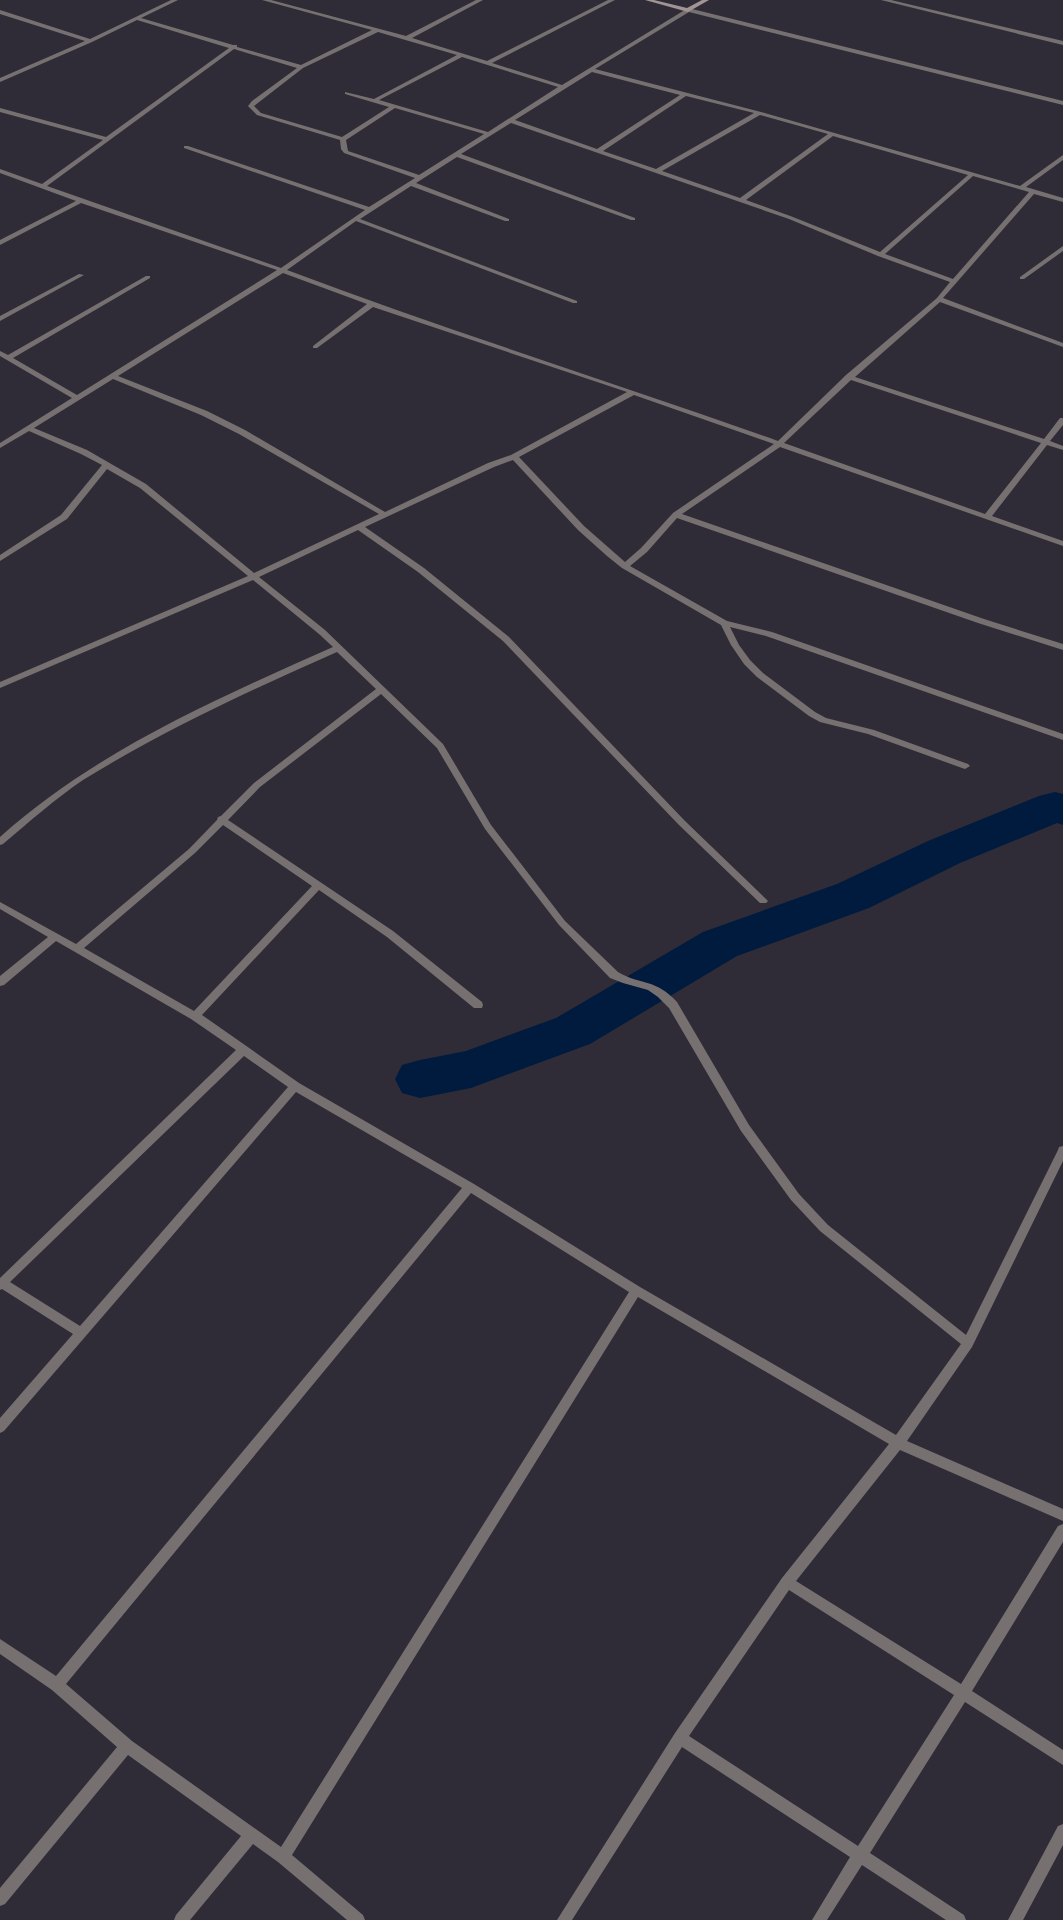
<svg xmlns="http://www.w3.org/2000/svg" width="1063" height="1920" font-family="Literata,serif">
	<rect width="100%" height="100%" fill="#2f2c37"/>
	<g fill="none" stroke-linecap="round" stroke-linejoin="round">
		<path fill="#001b3d" fill-rule="evenodd" d="M 1055,792 L 1063,794 L 1063,825 L 1057,823 L 960,863 L 869,908 L 737,956 L 590,1044 L 471,1088 L 420,1098 L 402,1093 L 395,1079 L 402,1065 L 420,1060 L 466,1051 L 556,1018 L 703,932 L 837,884 L 928,841 L 1039,796 Z"/>
		<path fill="#777070" fill-rule="evenodd" d="M 171,0 L 178,0 L 141,18 L 233,45 L 237,45 L 237,47 L 301,65 L 372,30 L 262,0 L 271,0 L 406,36 L 476,0 L 483,0 L 412,38 L 487,61 L 608,0 L 615,0 L 492,63 L 562,85 L 688,8 L 1063,101 L 1063,105 L 689,12 L 595,69 L 761,112 L 1020,186 L 1063,155 L 1063,160 L 1026,187 L 1063,198 L 1063,202 L 1034,194 L 943,298 L 1063,343 L 1063,347 L 940,302 L 855,377 L 1044,439 L 1060,418 L 1063,418 L 1063,425 L 1050,441 L 1063,446 L 1063,450 L 1047,445 L 992,516 L 1063,541 L 1063,546 L 780,447 L 682,514 L 984,619 L 1063,644 L 1063,650 L 978,623 L 677,518 L 647,552 L 630,566 L 727,621 L 772,632 L 1063,734 L 1063,740 L 766,636 L 730,627 L 739,645 L 750,660 L 763,673 L 815,712 L 826,718 L 874,730 L 968,764 L 970,766 L 965,769 L 962,768 L 868,734 L 820,722 L 809,716 L 757,677 L 744,664 L 731,645 L 721,625 L 622,568 L 607,556 L 578,530 L 513,460 L 494,467 L 365,527 L 424,568 L 509,637 L 685,821 L 766,899 L 768,901 L 766,903 L 760,903 L 679,825 L 503,641 L 418,572 L 358,530 L 259,577 L 325,630 L 443,744 L 491,825 L 565,921 L 618,972 C 642,986 655,978 677,1002 L 749,1125 L 799,1194 L 828,1225 L 966,1335 L 1058,1150 L 1059,1147 L 1063,1146 L 1063,1161 L 972,1347 L 907,1441 L 1063,1509 L 1063,1521 L 900,1450 L 796,1581 L 961,1684 L 1058,1526 L 1063,1524 L 1063,1542 L 972,1691 L 1063,1750 L 1063,1765 L 965,1702 L 870,1853 L 964,1915 L 966,1920 L 946,1920 L 862,1865 L 827,1920 L 812,1920 L 850,1857 L 682,1747 L 572,1920 L 557,1920 L 675,1733 L 782,1578 L 889,1444 L 638,1297 L 292,1855 L 363,1915 L 365,1920 L 347,1920 L 278,1862 L 253,1844 L 190,1920 L 174,1920 L 176,1915 L 241,1836 L 128,1755 L 5,1904 L 0,1906 L 0,1888 L 117,1747 L 52,1690 L 0,1654 L 0,1639 L 56,1676 L 462,1188 L 296,1092 L 4,1431 L 0,1433 L 0,1418 L 73,1334 L 2,1289 L 0,1290 L 0,1278 L 236,1050 L 191,1019 L 56,941 L 4,985 L 0,986 L 0,976 L 48,937 L 0,909 L 0,902 L 76,944 L 189,849 L 217,820 L 218,817 L 221,816 L 254,783 L 376,689 L 337,652 C 251,690 164,730 83,780 C 55,799 29,822 3,844 L 0,845 L 0,837 C 96,751 216,699 333,647 L 319,634 L 253,580 L 0,688 L 0,682 L 248,576 L 140,488 L 107,469 L 67,519 L 0,561 L 0,555 L 61,515 L 102,465 L 81,454 L 29,431 L 0,448 L 0,443 L 72,398 L 0,356 L 0,351 L 8,355 L 146,276 L 150,276 L 150,278 L 13,358 L 77,395 L 277,270 L 81,203 L 0,245 L 0,240 L 76,201 L 0,173 L 0,169 L 42,184 L 103,140 L 0,112 L 0,108 L 106,137 L 229,48 L 137,20 L 92,42 L 0,82 L 0,78 L 85,41 L 0,14 L 0,10 L 90,39 ZM 378,32 L 457,55 L 374,99 L 345,92 L 345,94 L 389,107 L 342,137 L 261,113 L 254,106 L 303,68 ZM 234,49 L 297,68 L 252,101 L 248,106 L 257,115 L 340,140 L 341,149 L 344,153 L 415,178 L 369,207 L 188,146 L 184,146 L 184,148 L 365,210 L 281,268 L 47,186 ZM 462,57 L 558,87 L 488,132 L 379,100 ZM 592,72 L 680,95 L 597,149 L 515,120 ZM 686,96 L 754,113 L 656,169 L 603,151 ZM 395,108 L 484,134 L 419,175 L 348,151 L 346,140 ZM 760,115 L 828,134 L 740,198 L 662,171 ZM 511,123 L 789,219 L 878,256 L 950,282 L 937,298 L 846,375 L 778,441 C 615,383 449,331 287,270 L 356,221 L 573,303 L 577,303 L 577,301 L 360,219 L 411,186 L 505,221 L 509,221 L 509,219 L 416,183 L 457,157 L 631,220 L 635,220 L 635,218 L 461,154 ZM 833,136 L 968,175 L 880,252 L 793,217 L 746,200 ZM 973,176 L 1029,192 L 953,279 L 885,254 ZM 283,273 L 367,304 L 313,346 L 313,348 L 317,348 L 373,307 L 627,392 L 511,455 L 488,463 L 385,512 L 245,430 L 207,411 L 118,376 ZM 113,379 L 201,415 L 239,434 L 379,514 L 254,573 L 146,484 L 87,450 L 34,428 ZM 851,380 L 1041,443 L 985,514 L 784,443 ZM 634,395 L 774,444 L 673,513 L 641,548 L 625,562 L 584,526 L 519,457 ZM 381,694 L 437,748 L 485,829 L 559,925 L 610,978 L 623,983 L 648,990 L 658,997 L 669,1008 L 741,1131 L 791,1200 L 820,1231 L 961,1344 L 896,1435 L 640,1287 L 474,1184 L 299,1083 L 202,1015 L 319,890 L 387,937 L 474,1008 L 482,1008 L 483,1005 L 482,1002 L 393,931 L 228,820 L 260,787 ZM 223,825 L 312,886 L 194,1011 L 84,948 L 195,853 ZM 244,1056 L 288,1087 L 80,1326 L 10,1282 ZM 471,1193 L 629,1292 L 281,1847 L 132,1741 L 66,1684 ZM 789,1590 L 954,1695 L 858,1846 L 689,1736 Z
			M 881,0 L 891,0 L 1063,41 L 1063,45 Z
			M 1063,246 L 1063,251 L 1024,279 L 1020,279 L 1020,277 Z
			M 79,274 L 84,275 L 0,321 L 0,316 Z
			M 1063,1824 L 1063,1845 L 1023,1920 L 1008,1920 L 1058,1826 Z"/>
		<path fill="#a09495" fill-rule="evenodd" d="M 645,0 L 654,0 L 687,8 L 702,0 L 709,0 L 688,12 Z"/>
	</g>
</svg>
